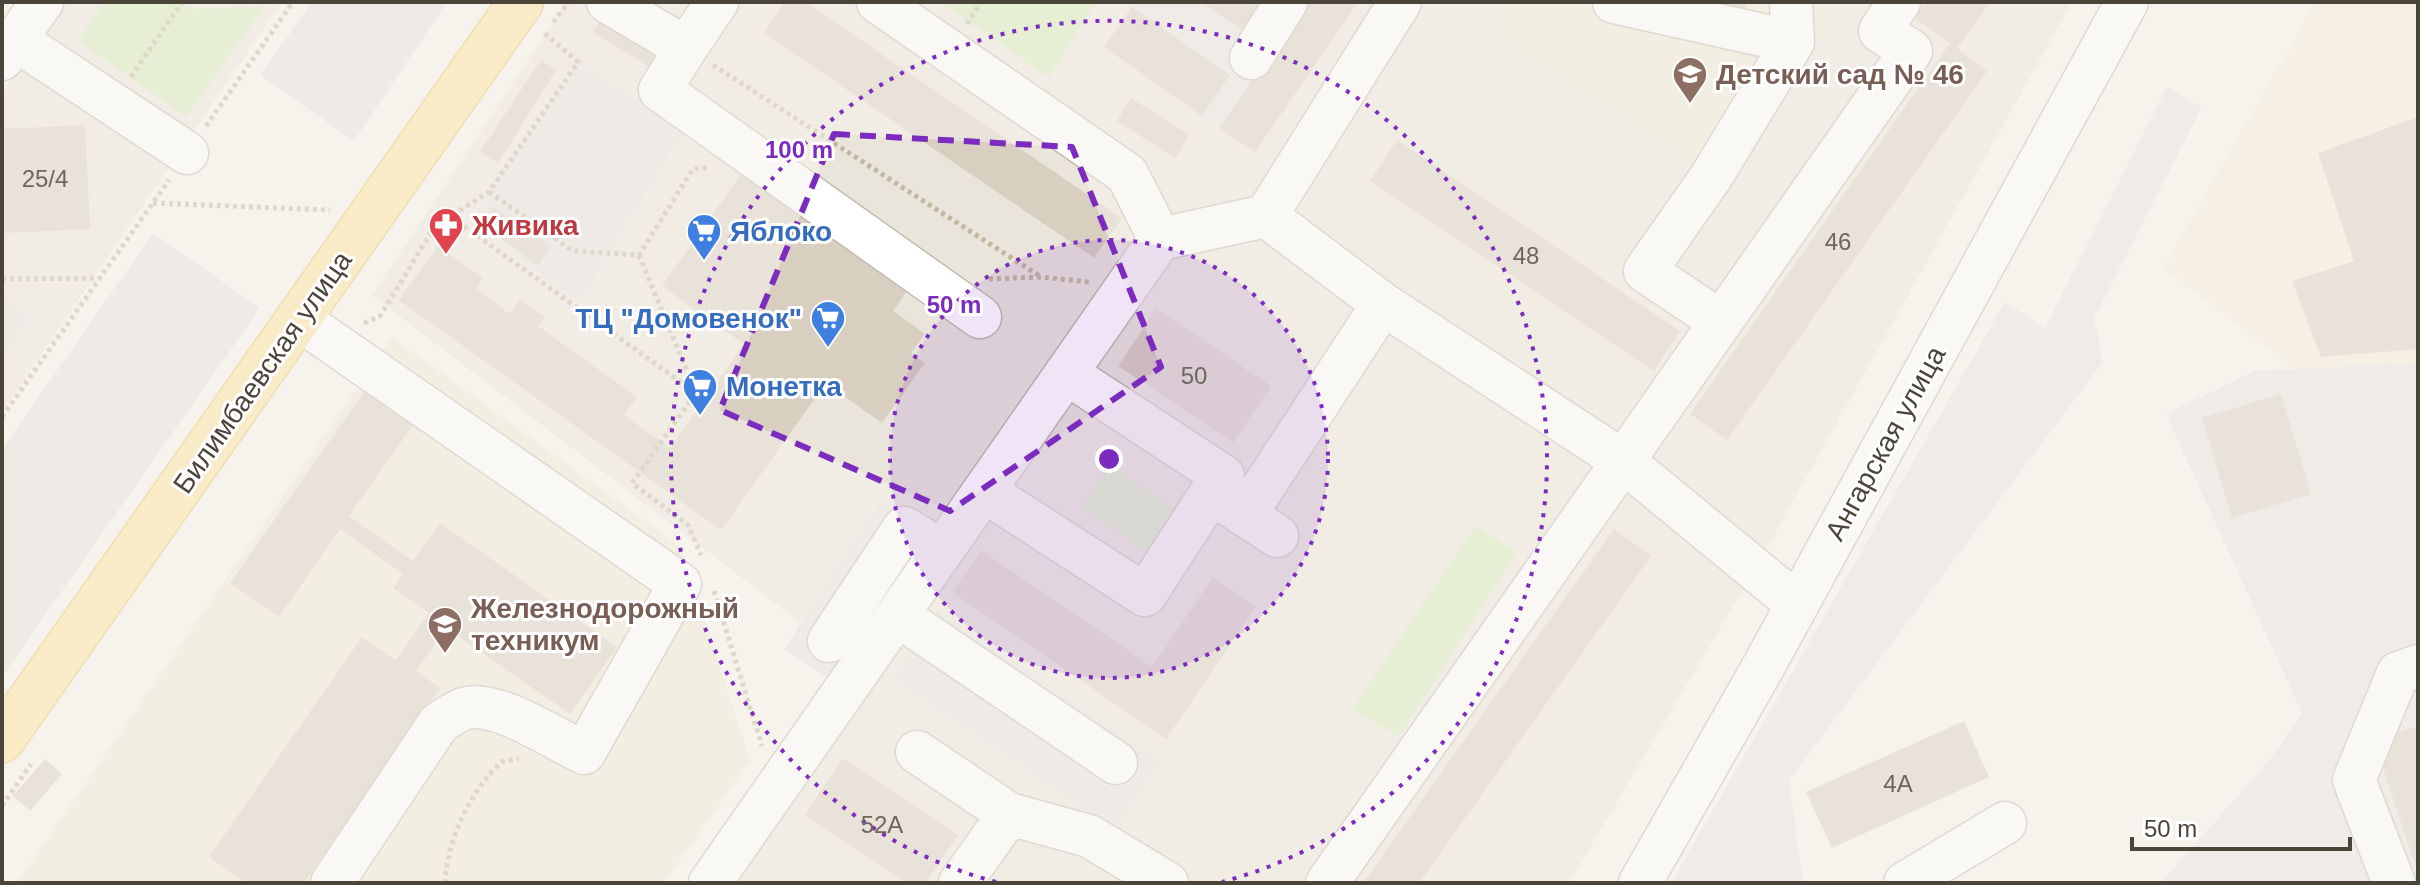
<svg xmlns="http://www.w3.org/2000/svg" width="2420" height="885" font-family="Arial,sans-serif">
	<rect width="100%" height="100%" fill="#f6f3ec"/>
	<path fill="#eae5da" d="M 65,2 L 282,2 L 2,412 L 2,94 Z
		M 567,2 L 2072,2 L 1751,576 L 1569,883 L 690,883 L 848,659 L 372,295 Z"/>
	<path fill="#f7ead8" d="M 2316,2 L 2418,2 L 2418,363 L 2296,369 L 2163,268 Z"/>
	<path fill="#e6e2dd" d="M 1135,2 L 1358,2 L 1255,152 L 1104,47 Z
		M 2167,87 L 2202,107 L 2094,318 L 2103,362 L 1789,780 L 1803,883 L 1671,883 L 2005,302 L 2045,328 Z
		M 2418,363 L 2418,883 L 2161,883 L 2272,757 L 2302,713 L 2166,414 L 2254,371 Z"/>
	<path fill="#efe8d6" d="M 1512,2 L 1833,2 L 1831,15 L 1728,188 L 1494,33 Z
		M 392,337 L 682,548 L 750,761 L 664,883 L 17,883 Z"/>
	<path fill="#d2eab5" d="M 105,2 L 180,2 L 187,9 L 264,7 L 186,117 L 78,41 Z
		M 941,2 L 1091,2 L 1095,4 L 1049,77 Z
		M 1110,465 L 1182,514 L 1153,556 L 1081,507 Z
		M 1476,526 L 1517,552 L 1399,737 L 1352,709 Z"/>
	<path fill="#e5e3e0" d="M 312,2 L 447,2 L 354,141 L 260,75 Z
		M 578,62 L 683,132 L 580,302 L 471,221 Z
		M 153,233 L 260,308 L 2,677 L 2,449 Z
		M 2,297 L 31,317 L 2,360 Z
		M 884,496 L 930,527 L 830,680 L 784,649 Z
		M 938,611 L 1162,762 L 1115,830 L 892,679 Z"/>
	<path fill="#d8cfc1" d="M 785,2 L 805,2 L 1122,218 L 1094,258 L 764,33 Z
		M 1201,2 L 1269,2 L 1251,36 Z
		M 1306,2 L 1358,2 L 1255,152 L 1219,128 Z
		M 1722,2 L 1747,2 L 1744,10 Z
		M 1925,2 L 1990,2 L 1957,48 L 1987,71 L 1727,440 L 1690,414 L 1950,43 L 1914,18 Z
		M 1132,7 L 1230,75 L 1202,116 L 1104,47 Z
		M 605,16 L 673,58 L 663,75 L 592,32 Z
		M 541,60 L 556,70 L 498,163 L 480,152 Z
		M 1131,98 L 1189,135 L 1175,158 L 1117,121 Z
		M 2418,117 L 2418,349 L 2321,357 L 2292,281 L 2354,261 L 2318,153 Z
		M 85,125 L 90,229 L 2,233 L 2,129 Z
		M 1397,140 L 1680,331 L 1654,371 L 1370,181 Z
		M 744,170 L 909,288 L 893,311 L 925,334 L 911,353 L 925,363 L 882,423 L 826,383 L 721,530 L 399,300 L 438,246 L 483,278 L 476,289 L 510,314 L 520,299 L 545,317 L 538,326 L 637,397 L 624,415 L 670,448 L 744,344 L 662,286 Z
		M 492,206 L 551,246 L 538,266 L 481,224 Z
		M 1156,309 L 1271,386 L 1233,443 L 1118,366 Z
		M 369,385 L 417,419 L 349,516 L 413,561 L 440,523 L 617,647 L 570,714 L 446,628 L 416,671 L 440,688 L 304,883 L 246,883 L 209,857 L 362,637 L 396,660 L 429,613 L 393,588 L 403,574 L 340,529 L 279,617 L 230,583 Z
		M 2281,394 L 2311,494 L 2232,518 L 2202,418 Z
		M 1614,529 L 1651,556 L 1419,883 L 1363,883 Z
		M 981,550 L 1152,667 L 1213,577 L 1256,607 L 1166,739 L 952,592 Z
		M 1964,721 L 1989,777 L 1832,848 L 1806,792 Z
		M 2418,726 L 2418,870 L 2417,870 L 2374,741 Z
		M 843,758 L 958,835 L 926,883 L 907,883 L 805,815 Z
		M 45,759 L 62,774 L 30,811 L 13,796 Z"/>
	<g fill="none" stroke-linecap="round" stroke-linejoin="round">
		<g stroke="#c2bbae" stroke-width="45">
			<path id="minor" d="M 608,2 L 686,48 L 717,2
				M 878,2 L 1127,174 L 1160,239
				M 1614,2 L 1793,42
				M 16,40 L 187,153
				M 686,48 L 660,90 L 980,317
				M 1251,58 L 1286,2
				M 2,59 L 42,2
				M 1266,216 L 1383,304 L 1623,461 L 1797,604
				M 300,320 L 680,584 L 584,753 C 555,739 498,701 467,708 C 457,710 447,718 439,723 L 332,883
				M 1721,322 L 1645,271 L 1711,177 L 1793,42 L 1791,2
				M 1066,373 L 1223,476 L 1211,493
				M 984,491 L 1145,595 L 1211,493 L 1277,536
				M 1245,515 L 1383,304
				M 897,615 L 1116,763
				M 829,641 L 904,528 L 942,551
				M 917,752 L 1009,814 L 960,883
				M 1009,814 L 1089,836 L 1167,883
				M 710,883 L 1160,239 L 1266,216 L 1400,2
				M 1327,883 L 1911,51 L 1880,31 L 1899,2
				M 1640,883 L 1762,669 L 2127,2
				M 1905,883 L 2005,823
				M 2394,883 L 2354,780 L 2398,673 L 2418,666"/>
		</g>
		<g stroke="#e6c16a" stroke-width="47">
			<path id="major" d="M 2,740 L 521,2"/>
		</g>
		<path stroke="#c4b79f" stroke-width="5" stroke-dasharray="4 4" stroke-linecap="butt" d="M 553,22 L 569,2
			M 967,24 L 981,2
			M 713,65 L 1041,277
			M 131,77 L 182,2
			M 206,126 L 293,2
			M 489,192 L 573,251 L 639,255 L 693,169 L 707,168
			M 153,203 L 330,210
			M 451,217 L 696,393 L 632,483 L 688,525 L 701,555
			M 639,255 L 695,391
			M 2,279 L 99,278
			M 989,279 L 1041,277 L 1090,282
			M 364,323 L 380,316 L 435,226 L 489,192 L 578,62 L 544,33
			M 2,417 L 169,180
			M 714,591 L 762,746
			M 2,806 L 31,764
			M 445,883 C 447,840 470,792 501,762 L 519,759"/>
		<use href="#minor" stroke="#fff" stroke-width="42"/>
		<use href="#major" stroke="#ffe39c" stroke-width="44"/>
	</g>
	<path d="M0 0H2420V885H0ZM 834,134 L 1072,147 L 1161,367 L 950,511 L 720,410 Z" fill="#f6f3ec" fill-opacity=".55" fill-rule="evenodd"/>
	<path fill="none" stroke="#7b2cbf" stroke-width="6" stroke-dasharray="16 10" stroke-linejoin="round" d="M 834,134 L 1072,147 L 1161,367 L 950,511 L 720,410 Z"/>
	<circle cx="1109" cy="459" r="219" fill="#7b2cbf" fill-opacity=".12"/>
	<g fill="none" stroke="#7b2cbf" stroke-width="4" stroke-dasharray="4 8">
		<circle cx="1109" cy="459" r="219"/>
		<path d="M996 882A438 438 0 1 1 1222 882"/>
	</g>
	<defs>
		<g id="school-pin" transform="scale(1.8)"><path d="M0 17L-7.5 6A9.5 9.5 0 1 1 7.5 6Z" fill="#8d6e63" stroke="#fff"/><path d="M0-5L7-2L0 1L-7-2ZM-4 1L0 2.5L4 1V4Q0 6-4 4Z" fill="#fff"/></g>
		<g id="pharmacy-pin" transform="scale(1.8)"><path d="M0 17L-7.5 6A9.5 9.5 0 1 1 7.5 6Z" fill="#e0444e" stroke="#fff"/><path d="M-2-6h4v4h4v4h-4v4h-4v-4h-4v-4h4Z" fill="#fff"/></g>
		<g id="supermarket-pin" transform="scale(1.8)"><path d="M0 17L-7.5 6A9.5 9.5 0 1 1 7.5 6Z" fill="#3f7fe0" stroke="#fff"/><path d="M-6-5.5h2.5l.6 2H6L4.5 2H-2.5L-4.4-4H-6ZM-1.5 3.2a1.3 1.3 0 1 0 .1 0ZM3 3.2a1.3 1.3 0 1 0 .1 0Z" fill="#fff"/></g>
		<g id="university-pin" transform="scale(1.8)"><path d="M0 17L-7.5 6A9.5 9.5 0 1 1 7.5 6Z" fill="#8d6e63" stroke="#fff"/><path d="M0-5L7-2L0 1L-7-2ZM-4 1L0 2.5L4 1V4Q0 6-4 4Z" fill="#fff"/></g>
	</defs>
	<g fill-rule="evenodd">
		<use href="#school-pin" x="1690" y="74"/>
		<use href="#pharmacy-pin" x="446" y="225"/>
		<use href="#supermarket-pin" x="704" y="231"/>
		<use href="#supermarket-pin" x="828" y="318"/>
		<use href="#supermarket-pin" x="700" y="386"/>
		<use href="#university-pin" x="445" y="624"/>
	</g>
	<g text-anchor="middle" stroke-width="6" stroke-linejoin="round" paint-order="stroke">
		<g font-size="24" fill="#6e675b">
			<text x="45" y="187">25/4</text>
			<text x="1838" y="250">46</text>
			<text x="1526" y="264">48</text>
			<text x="1194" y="384">50</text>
			<text x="1898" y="792">4А</text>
			<text x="882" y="833">52А</text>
		</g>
		<g font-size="28" font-weight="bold" fill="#785e54" stroke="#fff" text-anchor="start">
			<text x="1716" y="84">Детский сад № 46</text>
			<text x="471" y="618">Железнодорожный<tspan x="471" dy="32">техникум</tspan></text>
		</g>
		<g font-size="28" font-weight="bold" fill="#be3a42" stroke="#fff" text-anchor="start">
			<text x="472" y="235">Живика</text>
		</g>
		<g font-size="28" font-weight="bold" fill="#366cbe" stroke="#fff" text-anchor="start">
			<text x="730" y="241">Яблоко</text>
			<text x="802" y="328" text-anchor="end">ТЦ "Домовенок"</text>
			<text x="726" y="396">Монетка</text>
		</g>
		<g font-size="28" fill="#4b4439" stroke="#fff">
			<text transform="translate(262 372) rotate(-55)" y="10">Билимбаевская улица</text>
			<text transform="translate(1885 443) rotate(-61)" y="10">Ангарская улица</text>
		</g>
	</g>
	<circle cx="1109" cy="459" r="12" fill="#7b2cbf" stroke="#fff" stroke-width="4"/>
	<g font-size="24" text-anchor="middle" font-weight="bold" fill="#7b2cbf" stroke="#fff" stroke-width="6" stroke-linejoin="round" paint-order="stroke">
		<text x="799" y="158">100 m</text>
		<text x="954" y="313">50 m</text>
	</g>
	<rect width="2420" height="885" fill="none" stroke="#4b4439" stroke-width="8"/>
	<path d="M2132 837v12h218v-12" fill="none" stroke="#4b4439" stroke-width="4"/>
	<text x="2144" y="837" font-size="24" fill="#4b4439" stroke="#ffffff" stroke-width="6" paint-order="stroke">50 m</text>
</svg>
